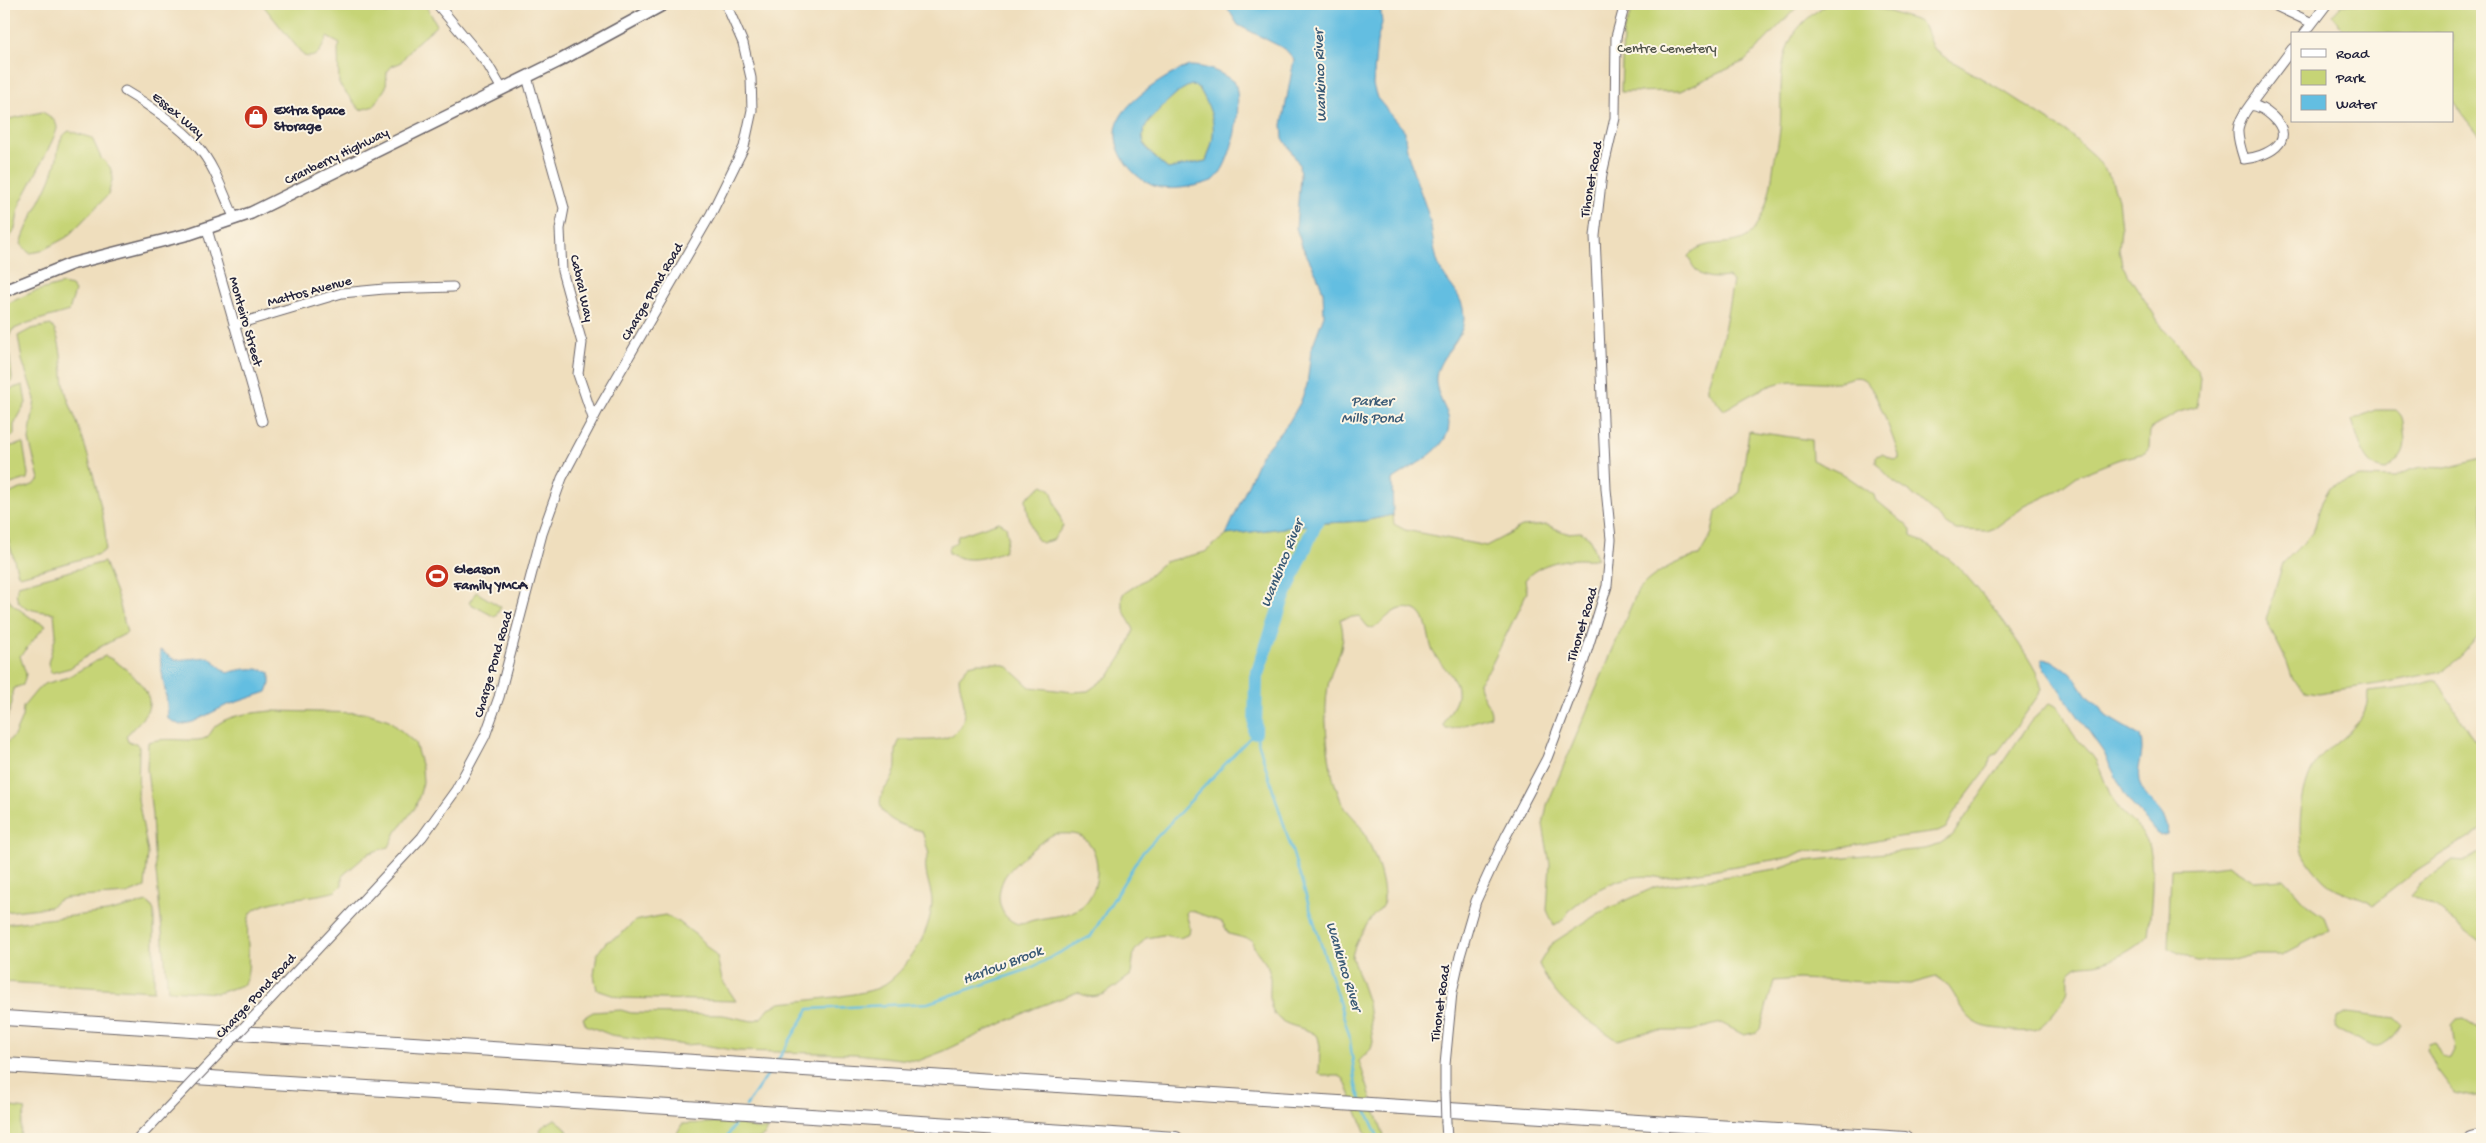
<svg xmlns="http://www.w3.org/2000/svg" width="2486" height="1143" font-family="'Gochi Hand',sans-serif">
	<rect width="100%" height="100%" fill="#fcf5e5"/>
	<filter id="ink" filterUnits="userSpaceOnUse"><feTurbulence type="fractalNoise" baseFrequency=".02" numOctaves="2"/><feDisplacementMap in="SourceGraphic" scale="10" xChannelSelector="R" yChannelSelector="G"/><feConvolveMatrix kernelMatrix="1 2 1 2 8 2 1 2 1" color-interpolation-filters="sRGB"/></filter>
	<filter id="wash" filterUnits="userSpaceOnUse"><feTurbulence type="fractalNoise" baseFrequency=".0096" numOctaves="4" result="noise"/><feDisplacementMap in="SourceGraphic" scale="20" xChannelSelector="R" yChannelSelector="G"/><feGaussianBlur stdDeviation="1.12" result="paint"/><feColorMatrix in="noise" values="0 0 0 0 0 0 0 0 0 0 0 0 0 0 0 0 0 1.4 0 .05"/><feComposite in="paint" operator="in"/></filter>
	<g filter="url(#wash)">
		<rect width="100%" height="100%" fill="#efdebd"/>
		<path fill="#c6d476" stroke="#747b58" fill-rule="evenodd" d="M 262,4 L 377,4 L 386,14 L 401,4 L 425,4 L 437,25 L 414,45 L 400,63 L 392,66 L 387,72 L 386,87 L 374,106 L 360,110 L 339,84 L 338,49 L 340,44 L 327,37 C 322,48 318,60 304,56 Z
			M 1634,4 L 1800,4 L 1745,61 L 1680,91 L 1621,92 L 1623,33 Z
			M 1829,4 L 1866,4 L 1918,21 L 1924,26 L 1932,47 L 1943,56 L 2000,89 L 2068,133 L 2096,158 L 2111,178 L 2118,199 L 2121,229 L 2119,249 L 2122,265 L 2164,330 L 2181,347 L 2189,362 L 2197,369 L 2200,377 L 2197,407 L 2179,412 L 2150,429 L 2149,448 L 2145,453 L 2117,460 L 2077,476 L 2055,492 L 2025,506 L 1995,528 L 1987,531 L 1956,530 L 1947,524 L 1911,493 L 1894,482 L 1876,463 L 1876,456 L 1882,454 L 1895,460 L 1899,459 L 1899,455 C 1893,439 1876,387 1863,379 C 1856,374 1844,381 1837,382 C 1822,383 1809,381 1795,381 C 1769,381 1746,398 1724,410 L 1708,391 L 1708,384 L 1723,336 L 1733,281 L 1727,277 C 1706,280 1696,276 1688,256 C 1707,234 1740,253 1755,228 C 1768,207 1771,187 1774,163 C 1776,152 1779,141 1780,129 C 1783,89 1774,48 1807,19 C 1814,13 1821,7 1829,4 Z
			M 2342,4 L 2482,4 L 2482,135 L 2480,136 L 2452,100 L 2452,34 L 2346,34 L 2332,15 Z
			M 1191,85 L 1199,88 C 1216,116 1218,130 1206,161 L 1168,169 C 1163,165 1158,160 1154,156 C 1132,135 1147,122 1163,106 C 1172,97 1179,90 1191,85 Z
			M 42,112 C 49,115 57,121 57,128 C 58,132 27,191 23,198 C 14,213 21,232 4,242 L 4,120 Z
			M 69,131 L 92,138 L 101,158 L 110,167 L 113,177 L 108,195 L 67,237 L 41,251 L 29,253 L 21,244 C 30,214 51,188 57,158 C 58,149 59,136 69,131 Z
			M 63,284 L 71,286 L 75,291 L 69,311 L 28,323 L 12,330 L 8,339 L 12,378 L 11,383 L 4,386 L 4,305 L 33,292 Z
			M 51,325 C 62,337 62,368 64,384 C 67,401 75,415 80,431 C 88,454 110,529 105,550 L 99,554 L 20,576 L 18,574 L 5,528 L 4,500 C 12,486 34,490 39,479 L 29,440 L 35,399 L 22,360 L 18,336 L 31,329 Z
			M 23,385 L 26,403 L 14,425 L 14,435 L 4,440 L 4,391 Z
			M 2375,410 L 2396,410 C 2404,417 2403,421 2404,431 C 2407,452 2402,457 2385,470 C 2364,468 2358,437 2352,420 Z
			M 1749,431 L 1811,440 L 1812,460 L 1845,475 L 1874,495 L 1875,499 L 1911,529 L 1911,535 C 1925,545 1943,553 1956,565 C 1974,582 2042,667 2042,690 L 2010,736 L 1997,753 L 1990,757 L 1989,766 L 1955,811 L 1946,828 L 1938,832 L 1891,838 L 1832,850 L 1803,851 L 1791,857 L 1662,878 C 1630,871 1598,886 1573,907 C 1566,913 1564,922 1554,926 L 1547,910 L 1550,864 L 1543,825 L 1547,805 L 1637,592 C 1649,575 1679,559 1699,556 L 1712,533 L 1716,512 L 1740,492 Z
			M 23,443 L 28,474 L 27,479 L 4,486 L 4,448 Z
			M 2482,459 L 2482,633 L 2459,657 L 2442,671 L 2384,683 L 2318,693 L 2305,691 L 2293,680 L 2287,662 L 2266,620 L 2283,563 L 2313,533 L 2322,501 L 2330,487 L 2360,477 L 2394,478 L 2410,470 L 2422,467 L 2446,468 Z
			M 1043,485 L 1051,490 L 1063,526 L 1053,540 L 1041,543 C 1031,536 1027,510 1026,498 Z
			M 1393,515 L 1394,524 L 1405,530 L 1486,546 L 1522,527 L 1547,525 L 1566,533 L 1581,532 L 1589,537 L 1597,558 C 1592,560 1587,559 1581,559 C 1563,559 1537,564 1525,580 L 1527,592 L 1490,668 L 1479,682 C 1478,694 1492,705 1491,716 L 1452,729 L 1446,729 L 1444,725 C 1446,713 1459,705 1457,690 C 1456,676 1442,667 1435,655 C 1425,642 1433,603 1401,609 C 1389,611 1383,624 1373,628 L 1368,627 L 1359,616 L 1340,619 C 1348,645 1337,654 1330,677 C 1323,703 1326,737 1330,763 C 1332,777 1337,791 1342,803 C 1346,811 1354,817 1359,824 C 1371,843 1384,876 1384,898 C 1384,909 1375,912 1370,920 C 1363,930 1354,944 1352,957 L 1368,1003 L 1373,1042 L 1371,1049 L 1359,1061 L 1385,1139 L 1368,1139 L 1344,1079 L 1339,1076 L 1322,1076 L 1319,1073 L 1320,1046 L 1318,1037 C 1308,1027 1290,1028 1279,1019 C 1264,1006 1273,987 1269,971 C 1266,959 1253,952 1252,940 L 1229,934 L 1222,922 L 1189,910 L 1186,913 L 1190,928 L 1189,934 L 1180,938 L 1163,935 L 1146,938 L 1134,952 L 1131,975 C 1116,985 1098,1006 1078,992 L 1035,1008 L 944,1051 L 918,1061 L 857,1054 L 738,1051 L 698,1044 L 685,1045 L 611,1035 L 586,1025 L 583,1018 L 593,1012 L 621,1010 L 631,1013 L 723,1015 L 752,1021 L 761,1018 L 769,1008 L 780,1003 C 799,1001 869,995 882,986 C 908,970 931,932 932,902 C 932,887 920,867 929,854 L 922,831 C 906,827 872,818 882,794 C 885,787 892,781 894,774 C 899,762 892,752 900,740 C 928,739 967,748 964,705 C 963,695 959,686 959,677 L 969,665 L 978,663 L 998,663 L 1007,666 L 1030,687 L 1073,692 L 1088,691 L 1110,675 L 1125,652 L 1134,630 C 1129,619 1118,606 1123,594 L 1147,578 L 1164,562 L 1205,552 L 1226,535 L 1325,523 L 1364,521 ZM 1055,834 C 1062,834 1072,833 1078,835 C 1104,845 1102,892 1081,907 C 1067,917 1050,916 1034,920 C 1029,921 1024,924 1020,924 C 1014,924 1007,918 1004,914 C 997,903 998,890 1004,878 C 1009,868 1044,837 1055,834 Z
			M 999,522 L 1006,526 L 1008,537 L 1004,551 C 987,558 966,564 949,553 L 948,548 L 956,542 L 958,536 Z
			M 104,562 L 118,598 L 127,633 L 100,647 L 70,668 L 51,673 L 48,663 L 56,635 L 54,613 C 39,611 9,611 18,585 Z
			M 4,591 L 12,604 L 34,620 L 46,625 L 20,656 L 26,674 L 23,685 L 14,688 L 12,692 L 12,703 L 4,728 Z
			M 476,592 L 501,607 L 495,617 L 469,603 Z
			M 105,656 C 119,661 152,688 149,705 C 147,717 133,727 126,736 L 128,742 L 136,743 L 139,747 L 138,799 L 148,853 L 145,887 L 127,894 L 65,898 L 57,901 L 50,907 L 4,912 L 4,745 L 14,736 L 22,717 L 23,707 L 37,690 L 44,684 L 66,678 Z
			M 2437,680 L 2469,733 L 2476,742 L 2482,745 L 2482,829 L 2417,870 L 2373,905 C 2362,894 2339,896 2323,880 C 2316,872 2307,862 2303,852 C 2296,828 2302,783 2316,763 C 2334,739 2369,727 2368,692 L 2405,688 Z
			M 2050,703 C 2065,709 2065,723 2074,735 C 2081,744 2090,751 2096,761 C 2103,775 2107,790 2115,803 C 2125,819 2145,829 2149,848 C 2155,875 2151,907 2148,935 C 2135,950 2114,960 2095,964 C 2088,965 2079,964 2073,969 C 2064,975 2070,984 2067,993 C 2065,1000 2047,1022 2041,1026 C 2033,1033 2018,1032 2008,1030 C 1996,1028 1985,1029 1975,1022 C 1957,1011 1955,984 1936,977 L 1910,984 L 1798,979 L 1774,981 L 1760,1029 L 1757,1032 L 1744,1035 L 1721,1023 L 1691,1031 L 1650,1031 L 1617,1040 C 1582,1015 1557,1006 1539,964 L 1551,944 L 1599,913 L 1655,887 L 1776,869 L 1796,862 L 1924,849 L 1938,845 L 1953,835 L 2031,721 Z
			M 271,711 L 367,713 L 389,720 L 415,743 L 422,768 L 423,782 L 420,794 L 415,808 L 396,832 L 389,847 L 369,853 L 342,876 L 342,885 L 336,891 C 316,898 267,898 253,911 C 240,922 256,969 243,985 L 218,993 L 168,990 L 154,852 L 152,815 L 147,769 L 148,742 C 164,737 182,741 198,740 C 212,739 210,729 218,724 C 232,714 254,713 271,711 Z
			M 2482,851 L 2482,943 L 2438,909 L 2410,895 L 2418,886 L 2453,860 L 2465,861 Z
			M 2228,865 L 2254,881 L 2284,879 L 2307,905 L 2324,917 L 2329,930 L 2282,955 L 2253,955 L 2230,961 L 2196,961 L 2168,948 L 2171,869 L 2204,868 Z
			M 147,902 L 151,905 L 154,911 L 154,991 L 4,982 L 4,924 L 107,912 Z
			M 665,915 L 679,922 L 697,936 L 717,957 L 722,980 L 736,1001 L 621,998 L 597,990 L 594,975 L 597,954 L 606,942 L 619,936 L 635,921 Z
			M 2347,1013 L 2396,1019 L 2402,1025 L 2393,1037 L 2381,1045 L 2374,1047 L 2335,1028 L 2337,1019 Z
			M 2464,1019 L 2482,1030 L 2482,1098 L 2454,1092 L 2436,1068 L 2427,1049 L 2429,1044 L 2435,1042 L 2443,1057 L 2451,1059 L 2455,1051 L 2452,1026 L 2457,1020 Z
			M 4,1106 L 26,1109 L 21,1124 L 20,1139 L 4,1139 Z
			M 555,1119 L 565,1127 L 572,1139 L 545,1139 L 540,1131 L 542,1127 Z
			M 725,1122 L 737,1123 L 755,1129 L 768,1129 L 765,1135 L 758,1139 L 674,1139 L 682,1124 Z"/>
		<path fill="#63bee1" stroke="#42708e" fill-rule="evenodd" d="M 1225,4 L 1380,4 L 1382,23 L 1377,41 L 1373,85 L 1377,98 L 1405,131 C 1404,154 1421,190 1428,214 C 1433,231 1433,250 1439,266 C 1447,285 1463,293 1464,316 C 1465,340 1439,354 1436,377 C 1435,389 1442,402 1447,413 C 1459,446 1414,464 1392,480 L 1393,515 L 1364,521 L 1325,523 L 1226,535 L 1261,455 L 1289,422 L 1300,403 L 1307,385 L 1311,350 L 1324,315 L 1323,292 L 1317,275 L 1302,246 L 1296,228 L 1300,176 L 1299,164 L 1283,138 L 1282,125 L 1294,59 L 1285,49 L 1238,25 Z
			M 1189,66 C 1206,66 1222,72 1235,83 C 1243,106 1233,163 1214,180 C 1200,186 1177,190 1161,188 C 1135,183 1108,149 1118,122 C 1126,100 1168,74 1189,66 ZM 1191,85 L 1199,88 C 1215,115 1218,132 1206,161 L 1168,169 C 1162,165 1158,160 1153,156 C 1132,135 1147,122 1163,106 C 1172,97 1179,90 1191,85 Z
			M 160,650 L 175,660 L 209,657 L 227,673 C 241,669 257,666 270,673 L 270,684 L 267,692 L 225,706 L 193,722 L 180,725 L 168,719 C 168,693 160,675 160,650 Z
			M 2042,659 L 2051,660 L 2065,669 L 2076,679 L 2088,697 L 2099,705 L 2106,716 L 2140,736 C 2147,756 2133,769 2141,787 C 2147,802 2172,816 2167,834 L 2161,836 L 2156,833 L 2125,795 L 2104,753 L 2042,665 Z"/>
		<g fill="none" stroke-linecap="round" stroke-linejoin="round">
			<path stroke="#63bee1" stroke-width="2.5" d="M 776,1063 L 809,1009 L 928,1003 L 1029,969 L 1091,936 L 1141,854 L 1255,732 L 1349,1034 L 1356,1086 L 1361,1100
				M 746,1106 L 770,1071
				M 1366,1110 L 1379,1139
				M 726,1139 L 739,1117"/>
			<path stroke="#63bee1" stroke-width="14" d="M 1255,732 L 1256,677 L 1282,601 L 1322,508"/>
		</g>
	</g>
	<g filter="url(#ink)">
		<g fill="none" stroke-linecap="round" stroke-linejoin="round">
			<g stroke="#6a6468" stroke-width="11">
				<path id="minor" d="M 437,4 L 488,65 L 502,89
					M 2272,4 L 2312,23
					M 2304,34 L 2327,4
					M 527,77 L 564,208 L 560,229 L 562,271 L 582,343 L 578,374 L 593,418
					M 125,91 C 148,104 181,127 198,147 C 215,166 224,196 235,219
					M 2250,105 C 2260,106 2266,111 2273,117 C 2299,142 2265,157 2244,159 C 2236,134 2234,126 2250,105 Z
					M 2250,105 L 2292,49
					M 207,229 L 262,421
					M 234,325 L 342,293 L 384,289 L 453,287
					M 263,1007 L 422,837 L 456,790 L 485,736 L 499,697 L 542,534 L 562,478 L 598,410 L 711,214 L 744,147 L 752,110 L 751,78 L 743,43 L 726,4
					M 1445,1092 L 1445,1065 L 1452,992 L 1460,956 L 1476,901 L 1506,836 L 1547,758 L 1584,660 L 1607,586 L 1611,539 L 1606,489 L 1595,236 L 1602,174 L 1615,118 L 1616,37 L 1625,4
					M 1446,1123 L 1447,1139
					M 138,1139 L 176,1099"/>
			</g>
			<g stroke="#6a6468" stroke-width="14">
				<path id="major" d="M 4,291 L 71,264 L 189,234 L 251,213 L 561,60 L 664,4"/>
			</g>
			<g stroke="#6a6468" stroke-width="16">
				<path id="highway" d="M 4,1018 L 1905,1139
					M 4,1065 L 1176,1139
					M 2471,1139 L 2482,1136"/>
			</g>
			<use href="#minor" stroke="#fff" stroke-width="9"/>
			<use href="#major" stroke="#fff" stroke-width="11"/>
			<use href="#highway" stroke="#fff" stroke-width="14"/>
			<g stroke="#6a6468" stroke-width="11" stroke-linecap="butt">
				<path id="minor-bridge" d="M 1445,1092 L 1446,1123
					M 176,1099 L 263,1007"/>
			</g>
			<use href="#minor-bridge" stroke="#fff" stroke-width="9"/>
		</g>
	</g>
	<defs>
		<g id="shop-disc" transform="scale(1.25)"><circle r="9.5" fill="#c8321e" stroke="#fcf5e5"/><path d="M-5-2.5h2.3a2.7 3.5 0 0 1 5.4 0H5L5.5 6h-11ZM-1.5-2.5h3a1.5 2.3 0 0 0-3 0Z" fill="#fff"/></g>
		<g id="stadium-disc" transform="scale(1.25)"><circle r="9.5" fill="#c8321e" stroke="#fcf5e5"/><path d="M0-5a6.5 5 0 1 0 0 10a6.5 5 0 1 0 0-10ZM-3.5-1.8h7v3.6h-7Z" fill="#fff"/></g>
	</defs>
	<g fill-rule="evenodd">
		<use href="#shop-disc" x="256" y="117"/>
		<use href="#stadium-disc" x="437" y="576"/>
	</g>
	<g text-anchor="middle" stroke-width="4" stroke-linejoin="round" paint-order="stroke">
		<g font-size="14" fill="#53574d" stroke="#fcf5e5">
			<text x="1667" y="52">Centre Cemetery</text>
		</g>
		<g font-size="14" font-weight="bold" fill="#22223b" stroke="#fcf5e5" text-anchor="start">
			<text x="274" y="114">Extra Space<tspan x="274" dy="16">Storage</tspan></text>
			<text x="454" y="573">Gleason<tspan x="454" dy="16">Family YMCA</tspan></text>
		</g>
		<g font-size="14" fill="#22223b" stroke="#fcf5e5">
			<text transform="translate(179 114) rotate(40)" y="5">Essex Way</text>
			<text transform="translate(336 155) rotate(-26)" y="5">Cranberry Highway</text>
			<text transform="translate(1590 179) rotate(-80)" y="5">Tihonet Road</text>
			<text transform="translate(583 288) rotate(77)" y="5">Cabral Way</text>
			<text transform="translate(309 290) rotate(-15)" y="5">Mattos Avenue</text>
			<text transform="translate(651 291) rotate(-60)" y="5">Charge Pond Road</text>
			<text transform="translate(247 321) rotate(74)" y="5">Monteiro Street</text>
			<text transform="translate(1581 624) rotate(-73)" y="5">Tihonet Road</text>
			<text transform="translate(492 664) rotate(-74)" y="5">Charge Pond Road</text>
			<text transform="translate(255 995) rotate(-47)" y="5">Charge Pond Road</text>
			<text transform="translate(1439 1003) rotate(-82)" y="5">Tihonet Road</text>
		</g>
		<g font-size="15" font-style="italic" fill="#395975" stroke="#fcf5e5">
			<text transform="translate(1319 76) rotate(-92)" y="5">Wankinco River</text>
			<text x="1372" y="405">Parker<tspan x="1372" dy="17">Mills Pond</tspan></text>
			<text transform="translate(1281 563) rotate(-68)" y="5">Wankinco River</text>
			<text transform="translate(1002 964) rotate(-21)" y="5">Harlow Brook</text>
			<text transform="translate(1345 966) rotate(73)" y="5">Wankinco River</text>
		</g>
	</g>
	<rect width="2486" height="1143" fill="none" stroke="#fcf5e5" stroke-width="20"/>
	<rect x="2291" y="32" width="162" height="90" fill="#fcf5e5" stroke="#a5a1a1"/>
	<rect x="2301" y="49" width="25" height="8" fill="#ffffff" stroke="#a5a1a1"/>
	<text x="2336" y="58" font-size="15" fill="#22223b">Road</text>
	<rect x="2301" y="70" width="25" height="15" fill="#c6d476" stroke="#a5a1a1"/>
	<text x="2336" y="82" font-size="15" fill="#22223b">Park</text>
	<rect x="2301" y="95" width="25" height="15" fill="#63bee1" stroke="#a5a1a1"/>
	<text x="2336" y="108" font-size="15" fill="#22223b">Water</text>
</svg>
